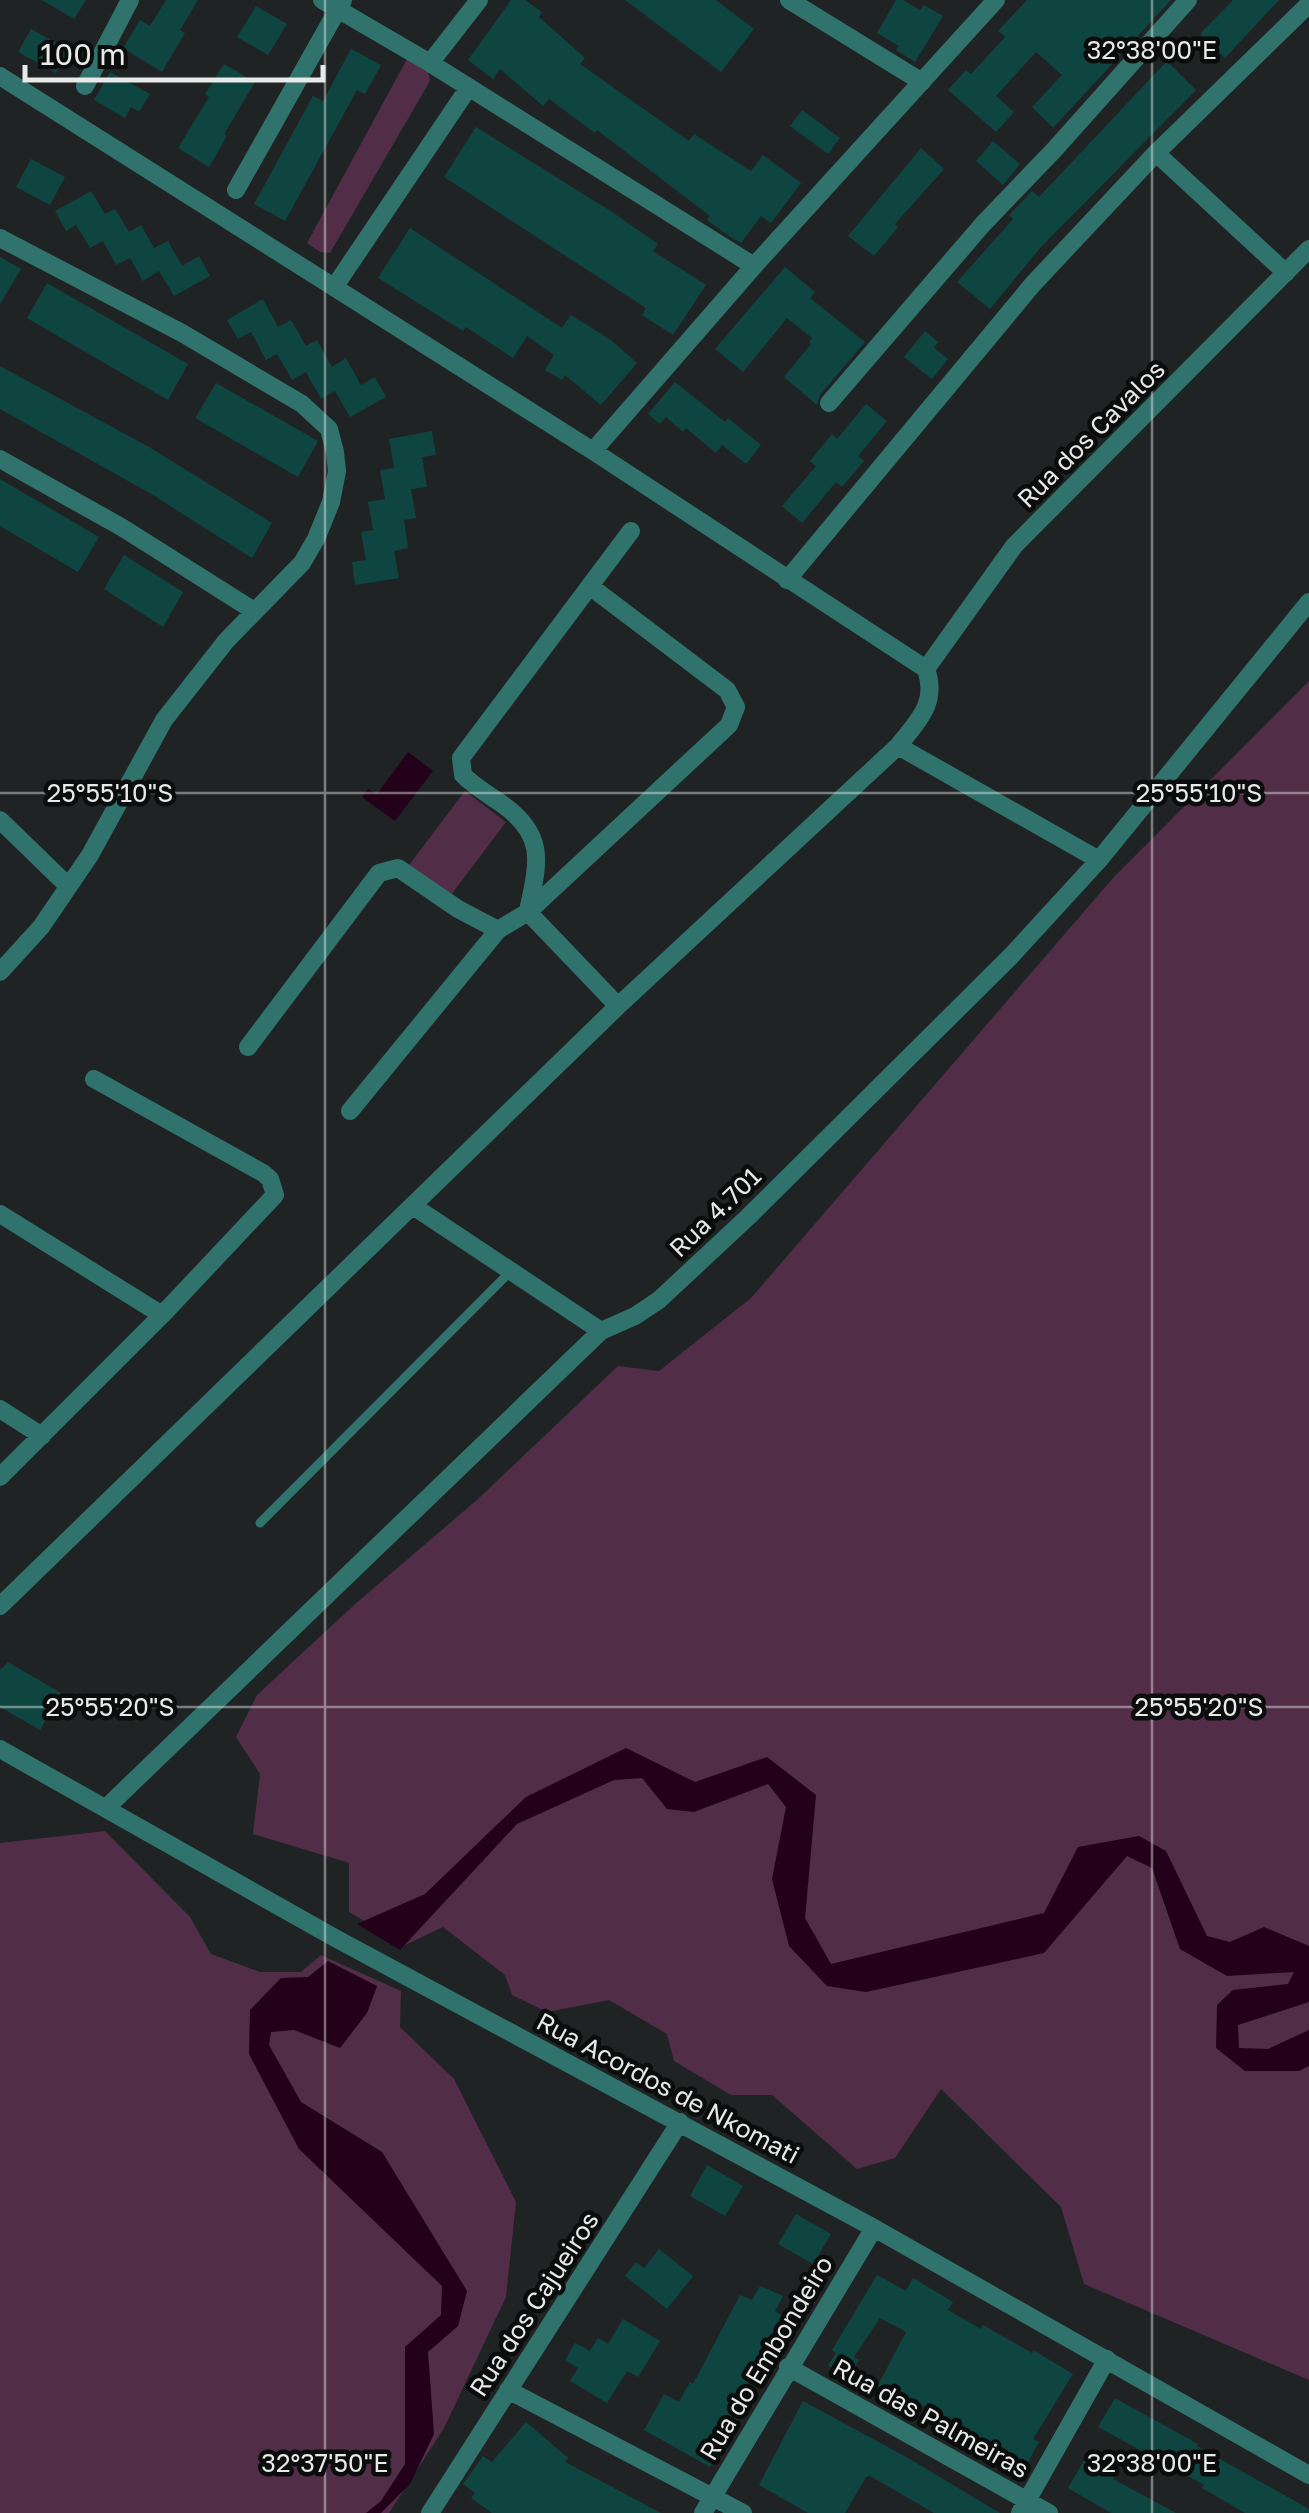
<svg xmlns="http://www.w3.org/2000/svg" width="1309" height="2513" font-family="'Golos Text',sans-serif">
	<rect width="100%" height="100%" fill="#202323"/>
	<path fill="#512d47" d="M 407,59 L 428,71 L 430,81 L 330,253 L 320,252 L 307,243 Z
		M 1309,681 L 1309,2380 L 1084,2284 L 1061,2207 L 941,2089 L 895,2158 L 857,2169 L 772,2095 L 731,2095 L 674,2061 L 667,2034 L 609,2000 L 547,2012 L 512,1995 L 505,1975 L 443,1927 L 405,1945 L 349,1912 L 349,1863 L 253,1834 L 260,1774 L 236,1737 L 257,1695 L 354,1605 L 478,1499 L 618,1366 L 659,1371 L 751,1298 L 1113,878 Z
		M 465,791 L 506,822 L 451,895 L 409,865 Z
		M 105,1831 L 190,1917 L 211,1954 L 260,1972 L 301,1972 L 321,1955 L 401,1991 L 400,2027 L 454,2079 L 516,2202 L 506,2297 L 444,2428 L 389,2513 L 0,2513 L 0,1843 Z"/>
	<path fill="#23011b" d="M 408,752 L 433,771 L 395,821 L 362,797 L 368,789 L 377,794 Z
		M 626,1748 L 695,1782 L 767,1757 L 816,1795 L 805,1918 L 831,1964 L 1044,1913 L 1078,1847 L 1139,1836 L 1166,1851 L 1207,1936 L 1230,1942 L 1264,1927 L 1309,1946 L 1309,2002 L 1238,2025 L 1239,2048 L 1268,2049 L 1309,2030 L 1309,2066 L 1299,2071 L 1245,2071 L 1216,2048 L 1217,2005 L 1233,1990 L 1288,1984 L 1294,1972 L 1227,1976 L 1180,1949 L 1152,1868 L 1127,1856 L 1044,1953 L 866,1992 L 827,1986 L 789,1946 L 772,1879 L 786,1807 L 768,1784 L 694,1812 L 667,1809 L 642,1778 L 614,1780 L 517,1824 L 400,1950 L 357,1924 L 425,1894 L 526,1797 Z
		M 328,1961 L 377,1986 L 367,2013 L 340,2048 L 294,2030 L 271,2032 L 269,2045 L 301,2102 L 382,2152 L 467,2291 L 458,2326 L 428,2352 L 434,2434 L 410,2484 L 381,2513 L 366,2513 L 381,2501 L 405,2464 L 405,2347 L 441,2315 L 442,2286 L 299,2149 L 249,2054 L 250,2010 L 281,1978 L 308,1977 Z"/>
	<path fill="#0f4541" d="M 42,0 L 86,0 L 74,19 Z
		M 166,0 L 198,0 L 180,30 L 185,33 L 162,72 L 123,48 L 140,20 L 150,26 Z
		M 511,0 L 525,0 L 542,12 L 539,17 L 585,58 L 580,64 L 689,141 L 694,134 L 751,171 L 763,155 L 801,183 L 771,223 L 761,216 L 741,243 L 729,236 L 707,220 L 710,216 L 597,130 L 595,133 L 549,99 L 543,106 L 500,69 L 493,79 L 468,60 Z
		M 625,0 L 716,0 L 754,29 L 721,72 Z
		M 896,0 L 903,0 L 920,10 L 924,5 L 943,16 L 915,62 L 896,50 L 899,46 L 877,33 Z
		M 1027,0 L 1171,0 L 1053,128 L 1032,107 L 1062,75 L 1036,52 L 996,96 L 1014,112 L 996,132 L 948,90 L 966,70 L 971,74 L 1005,37 L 998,31 Z
		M 1233,0 L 1279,0 L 1225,58 L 1200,34 Z
		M 256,6 L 287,24 L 268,55 L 237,37 Z
		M 31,29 L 69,50 L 56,73 L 18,52 Z
		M 351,49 L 381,65 L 365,94 L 357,90 L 285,221 L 254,204 L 313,96 L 323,101 Z
		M 1167,61 L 1196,90 L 1040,248 L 990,309 L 957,282 L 1013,219 L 1009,215 L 1032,191 L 1039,197 Z
		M 224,64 L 255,82 L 224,134 L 227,136 L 209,167 L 178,148 L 209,97 L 205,94 Z
		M 110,72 L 150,94 L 139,112 L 131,107 L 125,118 L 94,100 Z
		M 802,110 L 840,138 L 828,154 L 790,126 Z
		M 476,127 L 612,212 L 658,244 L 653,251 L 706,285 L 673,335 L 642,315 L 646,308 L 444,177 Z
		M 993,141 L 1020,164 L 1003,185 L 976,161 Z
		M 921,148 L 944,169 L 895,224 L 898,227 L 874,256 L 848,236 Z
		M 31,159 L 65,177 L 50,205 L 16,187 Z
		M 91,191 L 105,214 L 115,209 L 129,232 L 141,225 L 154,248 L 168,241 L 182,266 L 199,256 L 210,276 L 174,296 L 159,271 L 143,281 L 130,258 L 116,265 L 103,241 L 90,248 L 76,225 L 66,231 L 55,211 Z
		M 410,228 L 562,328 L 571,315 L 611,340 L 637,363 L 601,405 L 565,375 L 562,380 L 545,370 L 554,355 L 527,336 L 513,358 L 466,327 L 463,331 L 378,278 Z
		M 0,257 L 21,269 L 0,304 Z
		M 785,267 L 815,292 L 810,298 L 865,342 L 820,395 L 817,405 L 784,377 L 811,344 L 809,342 L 812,338 L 787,318 L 743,372 L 715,349 Z
		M 47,283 L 188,364 L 168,400 L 27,318 Z
		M 263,299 L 278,327 L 291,320 L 306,346 L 317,340 L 332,367 L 346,358 L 361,385 L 375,377 L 386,397 L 350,417 L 335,391 L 321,399 L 306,372 L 292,380 L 277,354 L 266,360 L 251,332 L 238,339 L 227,320 Z
		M 925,331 L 938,342 L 934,348 L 948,359 L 932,379 L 904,357 Z
		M 0,366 L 149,447 L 272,523 L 252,558 L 153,495 L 0,409 Z
		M 675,382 L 725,422 L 728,418 L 761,445 L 746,464 L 722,445 L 716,453 L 686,428 L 683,432 L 666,417 L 660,424 L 648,414 Z
		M 216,383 L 318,441 L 298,477 L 195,418 Z
		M 866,404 L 887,421 L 858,456 L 864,461 L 842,487 L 836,482 L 802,523 L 782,506 L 816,466 L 810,461 L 832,434 L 837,439 Z
		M 432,431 L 436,455 L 422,457 L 427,487 L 411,489 L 416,518 L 404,520 L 408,548 L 394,551 L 399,578 L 355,585 L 352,562 L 366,560 L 361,532 L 373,530 L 368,502 L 385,499 L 380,470 L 394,468 L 389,439 Z
		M 0,479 L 99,537 L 78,572 L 0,526 Z
		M 124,555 L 183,592 L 163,627 L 104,589 Z
		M 8,1662 L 61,1693 L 40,1730 L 0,1707 L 0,1670 Z
		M 707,2165 L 743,2186 L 725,2216 L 690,2196 Z
		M 796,2214 L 831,2234 L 813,2264 L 778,2244 Z
		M 659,2249 L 693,2276 L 667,2309 L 625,2276 L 636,2262 L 644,2268 Z
		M 877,2275 L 906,2291 L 913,2278 L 953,2302 L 948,2310 L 981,2329 L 983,2325 L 1032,2353 L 1033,2350 L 1073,2374 L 1033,2439 L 1039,2442 L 1028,2462 L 1021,2458 L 1016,2465 L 982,2446 L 985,2441 L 920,2404 L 917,2409 L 877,2387 L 906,2332 L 880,2318 L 854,2357 L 859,2360 L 847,2378 L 828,2365 L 836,2353 L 832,2350 Z
		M 760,2286 L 783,2296 L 775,2311 L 784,2317 L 758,2352 L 764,2355 L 735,2406 L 743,2411 L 710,2467 L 644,2430 L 664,2394 L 679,2402 L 690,2382 L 693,2384 L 740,2295 L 752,2300 Z
		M 623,2319 L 660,2341 L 638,2377 L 627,2371 L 607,2403 L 570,2381 L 578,2368 L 565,2360 L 575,2343 L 590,2351 L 598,2338 L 608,2344 Z
		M 1115,2398 L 1198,2444 L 1197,2446 L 1309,2509 L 1309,2513 L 1245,2513 L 1202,2488 L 1204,2485 L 1098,2427 Z
		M 803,2401 L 908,2458 L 1000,2513 L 934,2513 L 870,2476 L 866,2477 L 845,2513 L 808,2513 L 759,2485 Z
		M 526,2422 L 568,2458 L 565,2462 L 661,2513 L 492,2513 L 471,2498 L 475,2493 L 463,2484 L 483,2456 L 492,2462 Z
		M 1087,2455 L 1117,2472 L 1113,2479 L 1176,2513 L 1111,2513 L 1068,2488 Z"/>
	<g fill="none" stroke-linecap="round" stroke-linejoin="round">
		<path stroke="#30736d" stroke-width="9" d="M 260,1523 L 509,1273"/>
		<path stroke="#30736d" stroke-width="18" d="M 322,0 L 430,63 L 479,0
			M 789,0 L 922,82
			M 430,63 L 754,266
			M 0,76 L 593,451 L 926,669 C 938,703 918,721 898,746 L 618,1006 L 0,1606
			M 85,86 L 130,0
			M 1156,153 L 1286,273
			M 236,190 L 343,0
			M 0,238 L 182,333 L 302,404 L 329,429 L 335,452 L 337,471 L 331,502 L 316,539 L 302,563 L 226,641 L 164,720 L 90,855 L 41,927 L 0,972
			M 335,286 L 469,87
			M 829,403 L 983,224 L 1054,150 L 1188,0
			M 593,451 L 754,266 L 996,0
			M 0,459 L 123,528 L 254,611
			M 787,580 L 1033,284 L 1156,153 L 1309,4
			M 926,669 L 1014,546 L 1309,249
			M 898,746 L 1099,860
			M 0,820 L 68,886
			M 528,911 C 538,863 547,836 502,804 C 489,795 474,786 463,775 L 461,758 L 631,531
			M 528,912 L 618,1006
			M 248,1047 L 379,873 L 398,868 L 458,909 L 498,930 L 528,912 L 729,725 L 736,707 L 727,690 L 591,587
			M 350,1111 L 498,930
			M 413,1206 L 601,1331
			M 0,1214 L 162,1315
			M 0,1409 L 42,1436
			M 0,1477 L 162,1315 L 275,1195 L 270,1179 L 263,1173 L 94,1079
			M 0,1749 L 335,1938 L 874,2228 L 1309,2475
			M 107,1807 L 601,1331 L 635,1316 L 659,1300 L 748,1217 L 1011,956 L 1099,860 L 1309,602
			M 788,2367 L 1049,2513
			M 508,2390 L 743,2513
			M 430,2513 L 680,2122
			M 703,2513 L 874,2228
			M 1020,2513 L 1107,2359"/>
	</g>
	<path fill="none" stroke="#e8eaea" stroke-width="2.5" stroke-opacity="0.45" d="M 325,0 L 325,2513M 1152,0 L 1152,2513M 0,793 L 1309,793M 0,1707 L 1309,1707"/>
	<g text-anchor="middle" stroke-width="9" stroke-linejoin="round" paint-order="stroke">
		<g font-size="25" fill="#e8eaea" stroke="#0b0c0c">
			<text transform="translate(1091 434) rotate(-45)" y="9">Rua dos Cavalos</text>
			<text transform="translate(715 1212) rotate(-44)" y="9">Rua 4.701</text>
			<text transform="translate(668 2088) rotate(28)" y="9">Rua Acordos de Nkomati</text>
			<text transform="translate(534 2304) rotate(-57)" y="9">Rua dos Cajueiros</text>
			<text transform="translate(766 2358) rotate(-59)" y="9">Rua do Embondeiro</text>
			<text transform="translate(931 2418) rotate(29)" y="9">Rua das Palmeiras</text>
		</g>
	</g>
	<g font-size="25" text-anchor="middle" fill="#e8eaea" stroke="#0b0c0c" stroke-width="9" stroke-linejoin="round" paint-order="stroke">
		<text x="1152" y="59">32°38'00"E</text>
		<text x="110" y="802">25°55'10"S</text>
		<text x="1199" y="802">25°55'10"S</text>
		<text x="110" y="1716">25°55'20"S</text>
		<text x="1199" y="1716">25°55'20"S</text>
		<text x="325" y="2472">32°37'50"E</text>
		<text x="1152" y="2472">32°38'00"E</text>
	</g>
	<path d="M25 65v15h298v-15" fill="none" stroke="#e8eaea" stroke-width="5"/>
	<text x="40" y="65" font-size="30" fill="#e8eaea" stroke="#0b0c0c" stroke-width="8" paint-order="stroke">100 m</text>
</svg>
